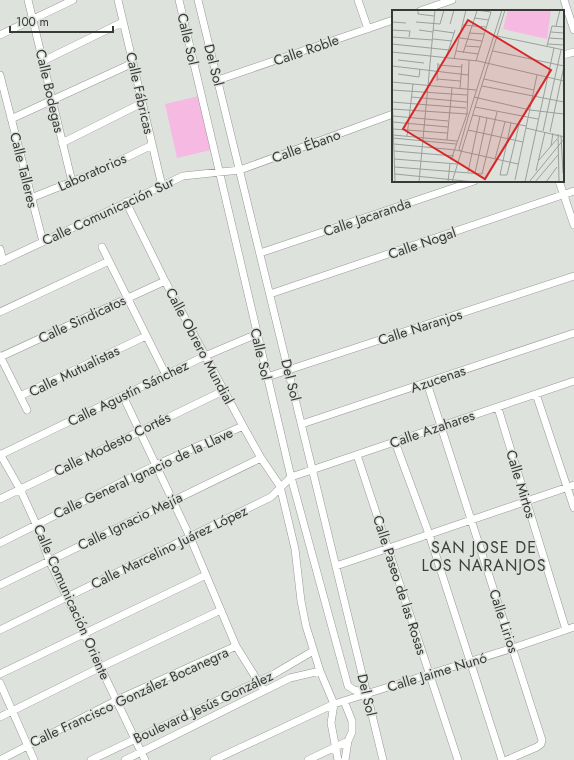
<svg xmlns="http://www.w3.org/2000/svg" width="574" height="760" font-family="Jost,sans-serif">
	<rect width="100%" height="100%" fill="#dee2dd"/>
	<path fill="#f6b9e2" d="M 199,96 L 211,150 L 177,158 L 165,104 Z"/>
	<g fill="none" stroke-linecap="round" stroke-linejoin="round">
		<g stroke="#959994" stroke-width="8">
			<path id="minor" d="M 28,0 L 72,182
				M 118,0 L 162,186
				M 179,0 L 291,477 L 348,686 L 354,690 L 367,693
				M 198,0 L 383,760
				M 358,0 L 368,29
				M 564,0 L 574,30
				M 420,11 L 452,0
				M 0,35 L 73,0
				M 563,55 L 574,52
				M 43,61 L 123,22
				M 0,75 L 43,242
				M 218,80 L 393,20
				M 11,119 L 133,63
				M 62,143 L 142,103
				M 559,181 L 574,225
				M 31,198 L 99,171 L 152,145
				M 126,202 L 165,281 L 243,426 L 261,458 L 280,486 L 295,549 L 301,601 L 306,626 L 320,671 L 334,704 L 331,723 L 338,760
				M 102,247 L 166,375
				M 0,249 L 3,261
				M 260,253 L 474,181
				M 0,262 L 183,176 L 240,170 L 393,114
				M 270,294 L 574,191
				M 0,312 L 109,261
				M 0,356 L 27,410
				M 0,357 L 165,281
				M 267,377 L 574,276
				M 427,383 L 542,740 L 541,744 L 537,747 L 507,760
				M 536,394 L 574,508
				M 20,396 L 146,336
				M 123,396 L 190,537 L 236,646 L 264,691
				M 498,408 L 566,630
				M 302,424 L 574,333
				M 395,442 L 429,534 L 502,760
				M 0,454 L 20,489 L 36,524 L 49,560 L 145,760
				M 0,455 L 205,356 L 257,334
				M 357,455 L 458,760
				M 0,499 L 225,390
				M 0,543 L 156,465 L 243,426
				M 336,566 L 574,485
				M 0,585 L 261,458
				M 0,630 L 271,497 L 291,477 L 574,381
				M 0,674 L 206,575
				M 0,683 L 34,760
				M 344,701 L 352,721 L 352,732 L 348,741 L 345,760
				M 0,717 L 101,667 L 221,610
				M 0,760 L 117,700 L 236,646
				M 91,760 L 274,674 L 313,651
				M 125,760 L 290,678 L 320,671
				M 214,760 L 334,704 L 513,648 L 574,627
				M 308,760 L 348,741"/>
		</g>
		<use href="#minor" stroke="#fff" stroke-width="7"/>
	</g>
	<g text-anchor="middle" stroke-width="3" stroke-linejoin="round" paint-order="stroke">
		<g font-size="14" fill="#383a38" stroke="#dee2dd">
			<text transform="translate(188 39) rotate(77)" y="5">Calle Sol</text>
			<text transform="translate(306 50) rotate(-19)" y="5">Calle Roble</text>
			<text transform="translate(214 65) rotate(76)" y="5">Del Sol</text>
			<text transform="translate(50 91) rotate(77)" y="5">Calle Bodegas</text>
			<text transform="translate(140 93) rotate(77)" y="5">Calle Fábricas</text>
			<text transform="translate(306 146) rotate(-20)" y="5">Calle Ébano</text>
			<text transform="translate(24 170) rotate(76)" y="5">Calle Talleres</text>
			<text transform="translate(92 172) rotate(-24)" y="5">Laboratorios</text>
			<text transform="translate(108 211) rotate(-25)" y="5">Calle Comunicación Sur</text>
			<text transform="translate(367 217) rotate(-19)" y="5">Calle Jacaranda</text>
			<text transform="translate(422 243) rotate(-19)" y="5">Calle Nogal</text>
			<text transform="translate(82 319) rotate(-25)" y="5">Calle Sindicatos</text>
			<text transform="translate(420 327) rotate(-18)" y="5">Calle Naranjos</text>
			<text transform="translate(200 346) rotate(62)" y="5">Calle Obrero Mundial</text>
			<text transform="translate(261 354) rotate(77)" y="5">Calle Sol</text>
			<text transform="translate(74 371) rotate(-26)" y="5">Calle Mutualistas</text>
			<text transform="translate(438 379) rotate(-19)" y="5">Azucenas</text>
			<text transform="translate(291 380) rotate(76)" y="5">Del Sol</text>
			<text transform="translate(128 393) rotate(-26)" y="5">Calle Agustín Sánchez</text>
			<text transform="translate(432 429) rotate(-19)" y="5">Calle Azahares</text>
			<text transform="translate(112 444) rotate(-26)" y="5">Calle Modesto Cortés</text>
			<text transform="translate(143 473) rotate(-25)" y="5">Calle General Ignacio de la Llave</text>
			<text transform="translate(521 484) rotate(73)" y="5">Calle Mirtos</text>
			<text transform="translate(130 521) rotate(-26)" y="5">Calle Ignacio Mejía</text>
			<text transform="translate(169 547) rotate(-26)" y="5">Calle Marcelino Juárez López</text>
			<text transform="translate(400 585) rotate(72)" y="5">Calle Paseo de las Rosas</text>
			<text transform="translate(72 602) rotate(66)" y="5">Calle Comunicación Oriente</text>
			<text transform="translate(504 621) rotate(72)" y="5">Calle Lirios</text>
			<text transform="translate(437 672) rotate(-17)" y="5">Calle Jaime Nunó</text>
			<text transform="translate(367 695) rotate(77)" y="5">Del Sol</text>
			<text transform="translate(129 697) rotate(-25)" y="5">Calle Francisco González Bocanegra</text>
			<text transform="translate(203 707) rotate(-25)" y="5">Boulevard Jesús González</text>
		</g>
		<g font-size="16" letter-spacing="1" fill="#3d403c" stroke="#dee2dd">
			<text x="484" y="553">SAN JOSE DE<tspan x="484" dy="18">LOS NARANJOS</tspan></text>
		</g>
	</g>
	<g transform="translate(392 10)">
		<rect width="172" height="172" fill="#dee2dd"/>
		<path d="M 116,0 L 159,0 L 155,29 L 111,19 Z" fill="#f6b9e2"/>
		<path fill="none" stroke="#9c9f9b" stroke-width="1" d="M 26,0 L 26,4 L 42,6M 82,8 L 97,10M 0,12 L 14,13M 24,12 L 48,14 L 52,0M 58,14 L 62,0M 71,15 L 94,17M 164,16 L 168,0M 0,20 L 18,21 L 17,27M 27,20 L 41,22M 41,20 L 62,23M 159,22 L 172,23M 77,23 L 92,24M 105,26 L 172,40M 0,27 L 41,30M 68,28 L 90,31M 157,28 L 172,29M 41,29 L 60,31M 0,34 L 57,40M 156,34 L 172,35M 73,36 L 88,37M 155,36 L 160,16 L 172,17M 64,41 L 86,44M 101,41 L 172,56M 0,42 L 86,51 L 172,71M 71,43 L 85,1M 54,48 L 63,20M 62,49 L 74,0M 6,50 L 32,53M 84,51 L 99,2 L 84,0M 46,55 L 70,57M 0,56 L 76,65M 6,64 L 27,67 L 28,59M 45,69 L 68,71M 92,69 L 142,80M 45,71 L 46,53M 0,72 L 84,80M 90,76 L 172,92M 68,78 L 70,54M 0,80 L 75,85M 0,83 L 3,172M 19,87 L 75,92M 82,87 L 138,100 L 172,104M 0,92 L 74,98M 83,97 L 146,109M 0,99 L 76,104M 81,105 L 134,116M 1,106 L 56,111M 1,112 L 56,117M 119,113 L 108,165 L 115,165 L 127,115M 134,118 L 172,127M 1,119 L 55,123M 76,120 L 131,132M 151,121 L 169,40M 158,122 L 172,56M 166,124 L 167,172M 1,125 L 65,131M 169,125 L 171,163M 15,126 L 21,74M 1,128 L 64,134M 55,130 L 60,78M 2,134 L 64,140 L 126,154M 159,136 L 161,123M 2,141 L 62,146M 69,141 L 67,139 L 77,104 L 110,0M 2,149 L 65,154M 103,149 L 113,112M 59,150 L 75,104 L 77,50M 147,150 L 165,129M 3,157 L 90,164 L 105,102M 144,161 L 153,122M 76,162 L 88,106M 83,163 L 95,108M 3,164 L 83,172M 123,170 L 145,65M 27,172 L 43,0M 56,172 L 58,153M 60,172 L 113,0M 133,172 L 162,38M 137,172 L 172,129M 143,172 L 166,145M 154,172 L 165,157"/>
		<path fill="#d62828" fill-opacity="0.15" stroke="#d62828" stroke-width="2" d="M 76,10 L 159,60 L 93,169 L 11,119 Z"/>
		<rect width="172" height="172" fill="none" stroke="#383a38" stroke-width="2"/>
	</g>
	<path d="M10 26v6h103v-6" fill="none" stroke="#383a38" stroke-width="2"/>
	<text x="16" y="26" font-size="12" fill="#383a38" stroke="#dee2dd" stroke-width="3" paint-order="stroke">100 m</text>
</svg>
